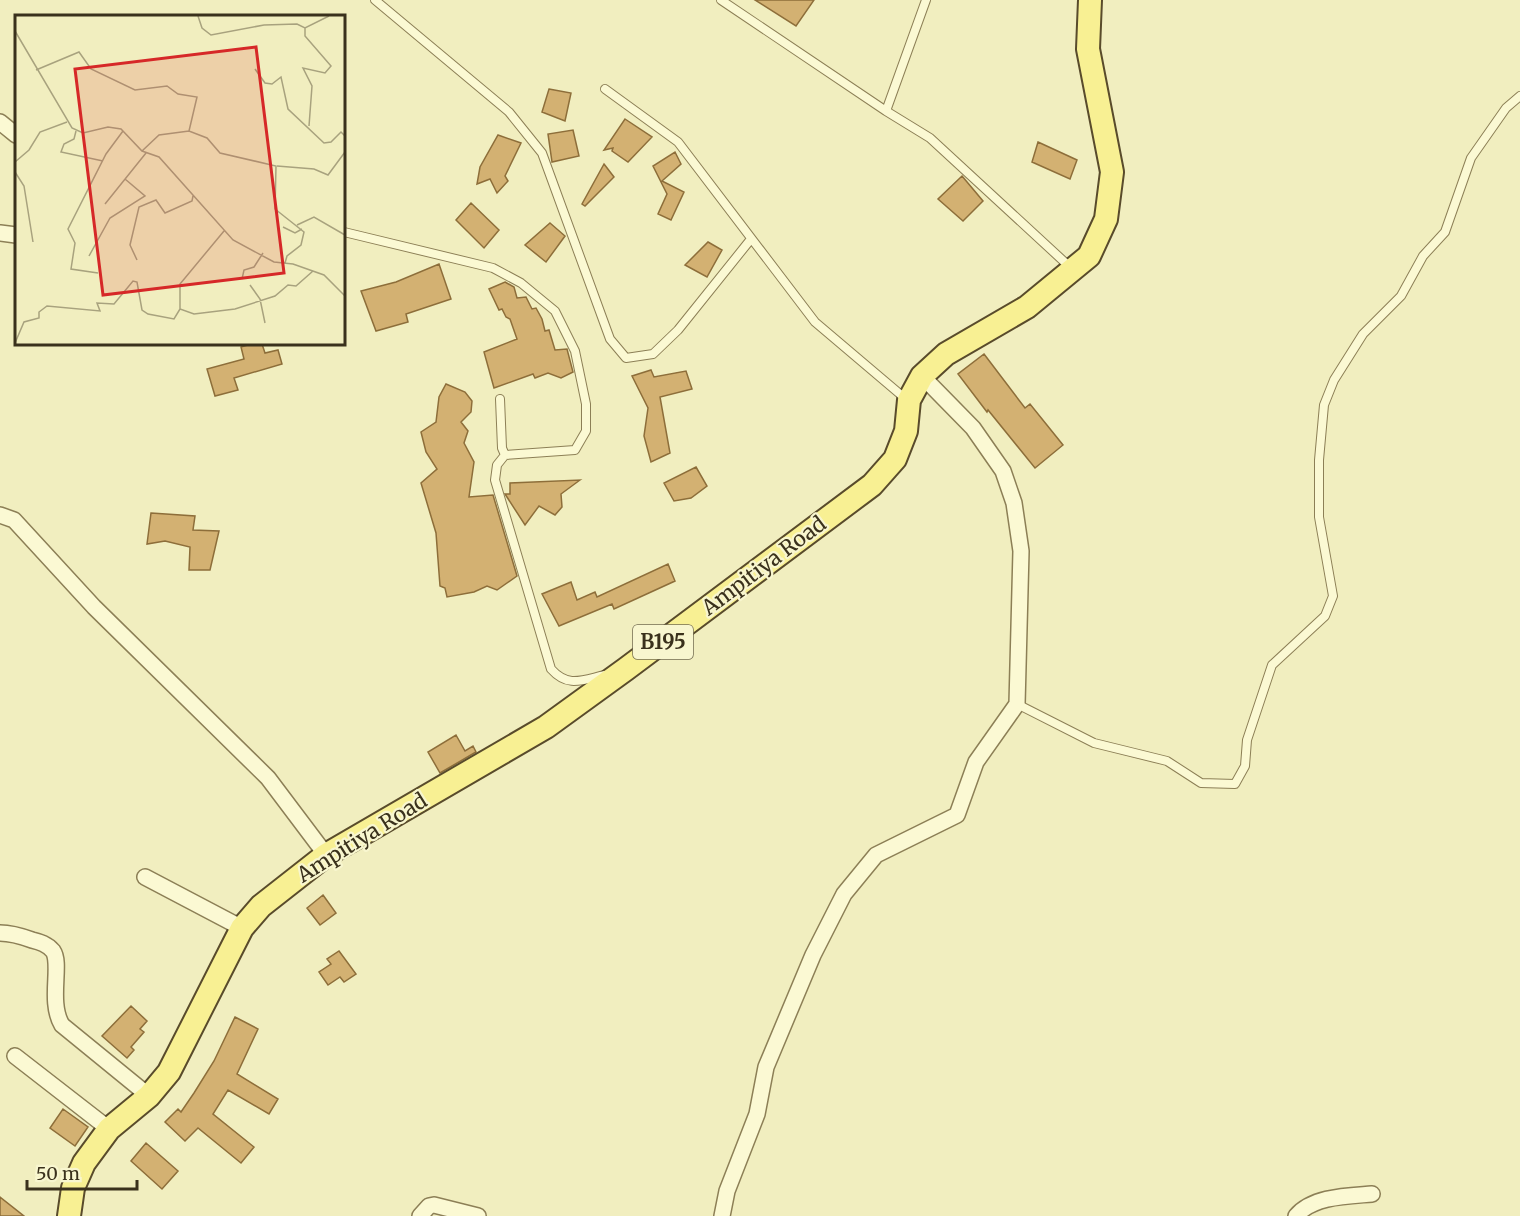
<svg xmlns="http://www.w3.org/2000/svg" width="1520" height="1216" font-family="Merriweather,serif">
	<rect width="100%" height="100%" fill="#f1eebf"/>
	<path fill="#d3b172" stroke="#8d6e3a" stroke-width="1.5" d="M 755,0 L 814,0 L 796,26 Z
		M 549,89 L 571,93 L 565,121 L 542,112 Z
		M 625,119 L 652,137 L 628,162 L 612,151 L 613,148 L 604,150 Z
		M 573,130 L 579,156 L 552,162 L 548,134 Z
		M 498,135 L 521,143 L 505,176 L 508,181 L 497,193 L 490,179 L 477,184 L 480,167 Z
		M 1038,142 L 1077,160 L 1070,179 L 1032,162 Z
		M 675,152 L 681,164 L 662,181 L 684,192 L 671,220 L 658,214 L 667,194 L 653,166 Z
		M 604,164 L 614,177 L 585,206 L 582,204 Z
		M 962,176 L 983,201 L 963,221 L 938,199 Z
		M 471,203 L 499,230 L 484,248 L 456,220 Z
		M 550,223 L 565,236 L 546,262 L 525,245 Z
		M 708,242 L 722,250 L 707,277 L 685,265 Z
		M 439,264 L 451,299 L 406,314 L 408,322 L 376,331 L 361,291 L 396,282 Z
		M 505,282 L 514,287 L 517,298 L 526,297 L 532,309 L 536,308 L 542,319 L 545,331 L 549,330 L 555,350 L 567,349 L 573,372 L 561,378 L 548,373 L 535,378 L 533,374 L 494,388 L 484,352 L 517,339 L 510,319 L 506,317 L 502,309 L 499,310 L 489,289 Z
		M 251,344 L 262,344 L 265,353 L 278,350 L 282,364 L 234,378 L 238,390 L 215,396 L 207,369 L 244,359 L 241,347 Z
		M 984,354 L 1025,408 L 1030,404 L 1063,445 L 1035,468 L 988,410 L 987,412 L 958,374 Z
		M 651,370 L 654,377 L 686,371 L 692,389 L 660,397 L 670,453 L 651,462 L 644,436 L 648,408 L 632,376 Z
		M 446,384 L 465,392 L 472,401 L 471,412 L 461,422 L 468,431 L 464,443 L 474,462 L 469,497 L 493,495 L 517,576 L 497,590 L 487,586 L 474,592 L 447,597 L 445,588 L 440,586 L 436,533 L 421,483 L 437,469 L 426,452 L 421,432 L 436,422 L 439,397 Z
		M 696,467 L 707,486 L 691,498 L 674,501 L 664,483 Z
		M 580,480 L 561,494 L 562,507 L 555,515 L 539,506 L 525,525 L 505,494 L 510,494 L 510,483 Z
		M 151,513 L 195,516 L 193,530 L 219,531 L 210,570 L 189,570 L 190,547 L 165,541 L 147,544 Z
		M 668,564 L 675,581 L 614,609 L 612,604 L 559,626 L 542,594 L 571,582 L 577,600 L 595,592 L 597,597 Z
		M 456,735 L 465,751 L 473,746 L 476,752 L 440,773 L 428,752 Z
		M 323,895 L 336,913 L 320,925 L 307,908 Z
		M 339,951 L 356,974 L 344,982 L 340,977 L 328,985 L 319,972 L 331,964 L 327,959 Z
		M 131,1006 L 147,1021 L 140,1029 L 144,1032 L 131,1047 L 134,1050 L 127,1058 L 102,1036 Z
		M 235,1017 L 258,1029 L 237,1074 L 278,1099 L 269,1114 L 228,1090 L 213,1114 L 254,1147 L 241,1163 L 198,1128 L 185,1141 L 165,1122 L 178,1109 L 181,1112 L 194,1093 L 214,1061 Z
		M 63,1109 L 88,1127 L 75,1146 L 50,1128 Z
		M 146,1143 L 178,1171 L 162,1189 L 131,1161 Z
		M 0,1197 L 24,1216 L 0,1216 Z"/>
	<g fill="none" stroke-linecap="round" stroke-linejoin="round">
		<g stroke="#8c7f56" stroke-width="10">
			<path id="service" d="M 375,0 L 509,112 L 542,153 L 610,339 L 626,358 L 653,354 L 678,330 L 751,239
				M 721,0 L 886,111 L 930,138 L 1071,268
				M 605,89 L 678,142 L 815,322 L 907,400
				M 886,111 L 926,0
				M 344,232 L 493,268 L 521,283 L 555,311 L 575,351 L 586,404 L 586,431 L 575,450 L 505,455 L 497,465 L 495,480 L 551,669 C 568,688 582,680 605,675
				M 500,399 L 502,448 L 505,455
				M 1017,704 L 1094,743 L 1167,761 L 1201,783 L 1235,784 L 1245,766 L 1247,740 L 1272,665 L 1325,616 L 1333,596 L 1319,517 L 1319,460 L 1324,405 L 1334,380 L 1363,334 L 1401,296 L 1423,256 L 1445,232 L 1471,158 L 1506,108 L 1520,96"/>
		</g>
		<g stroke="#8c7f56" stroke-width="18">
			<path id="minor" d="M 0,122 L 16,135
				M 0,233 L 16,235
				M 0,515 L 14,520 L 94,607 L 268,778 L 326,855
				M 145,877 L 242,928
				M 0,933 C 12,933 21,936 32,940 C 40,942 47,944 53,951 C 62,964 48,1002 62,1025 L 149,1096
				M 15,1056 L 109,1129
				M 420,1216 L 429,1206 L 434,1205 L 478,1216
				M 722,1216 L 727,1191 L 757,1114 L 766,1067 L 813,955 L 844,894 L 876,855 L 957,815 L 976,762 L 1017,704 L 1021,551 L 1014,503 L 1003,471 L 973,428 L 922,376
				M 1296,1216 C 1313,1196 1348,1196 1372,1194"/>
		</g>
		<g stroke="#594b2b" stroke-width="26">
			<path id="primary" d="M 69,1216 L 73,1188 L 84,1163 L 109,1129 L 149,1096 L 169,1072 L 242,928 L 261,906 L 326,855 L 546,727 L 626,669 L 872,485 L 895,459 L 906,431 L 909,400 L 922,376 L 946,354 L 1027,307 L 1089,256 L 1106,219 L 1112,172 L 1088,49 L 1090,0"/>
		</g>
		<use href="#service" stroke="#fbf9d3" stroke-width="8"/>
		<use href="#minor" stroke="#fbf9d3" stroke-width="15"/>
		<use href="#primary" stroke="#f8f093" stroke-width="22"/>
	</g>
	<g text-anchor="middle" stroke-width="4.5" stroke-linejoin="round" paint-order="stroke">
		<rect fill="#f8f6cf" stroke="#736c52" stroke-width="1.5" x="633" y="625" width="60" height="34" rx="4.5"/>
		<g font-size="20" font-weight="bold" fill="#3a311c">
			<text x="663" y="649">B195</text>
		</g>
		<g font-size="21" fill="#3a311c" stroke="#f8f6cf">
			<text transform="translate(764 566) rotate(-37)" y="7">Ampitiya Road</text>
			<text transform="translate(362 838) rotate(-32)" y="7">Ampitiya Road</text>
		</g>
	</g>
	<g transform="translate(15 15)">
		<rect width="330" height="330" fill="#f1eebf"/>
		<path fill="none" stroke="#a8a27e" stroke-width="1.5" d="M 183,1 L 187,13 L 196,20 L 249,10 L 282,9 L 290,13 L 314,1M 290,13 L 290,21 L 316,51 L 310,58 L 288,53 L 297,71 L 294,111M 0,16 L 57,113 L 68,118 L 93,112 L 106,114 L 127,136 L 144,142 L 218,225 L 259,247 L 278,249 L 309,260 L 330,281M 240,54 L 250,68 L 257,69 L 266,62 L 273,94 L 309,128 L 316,127 L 326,117 L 330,121M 21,55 L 64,37 L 76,54 L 120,75 L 152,71 L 163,79 L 182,82 L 174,116M 61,116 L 59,124 L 49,129 L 46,137 L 88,146M 127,136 L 144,120 L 174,116 L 192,123 L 205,138 L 261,151 L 260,194 L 289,217 L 286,230 L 272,241 L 270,248M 0,147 L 14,135 L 25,117 L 52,107M 262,151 L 299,154 L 313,160 L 330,137M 0,157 L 9,171 L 18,227M 90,189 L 131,138M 282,210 L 299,202 L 330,220M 268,212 L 280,218 L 287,214M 209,216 L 165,269 L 165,294 L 179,299 L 220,294 L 260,281 L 273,270 L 281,271 L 298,256M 74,241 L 95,203 L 130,181 L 110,164M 122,245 L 115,230 L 124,192 L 141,185 L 150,198 L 177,186 L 178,181M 83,258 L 56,254 L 60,228 L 53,214 L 91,139 L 108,116M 227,264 L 229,255 L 239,252 L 248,238M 235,270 L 245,284 L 250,308M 0,328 L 9,307 L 24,303 L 24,297 L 32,291 L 85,296 L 82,288 L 99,289 L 118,266 L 122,267 L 127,295 L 133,299 L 159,304 L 165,294"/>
		<path fill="#d62828" fill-opacity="0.15" stroke="#d62828" stroke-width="3" d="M 241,32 L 269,258 L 88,280 L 60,54 Z"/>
		<rect width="330" height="330" fill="none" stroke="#3a311c" stroke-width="3"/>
	</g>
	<path d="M27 1180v9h110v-9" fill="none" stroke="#3a311c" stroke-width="3"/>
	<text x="36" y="1180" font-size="18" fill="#3a311c" stroke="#f8f6cf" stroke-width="4.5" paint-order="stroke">50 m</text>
</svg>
